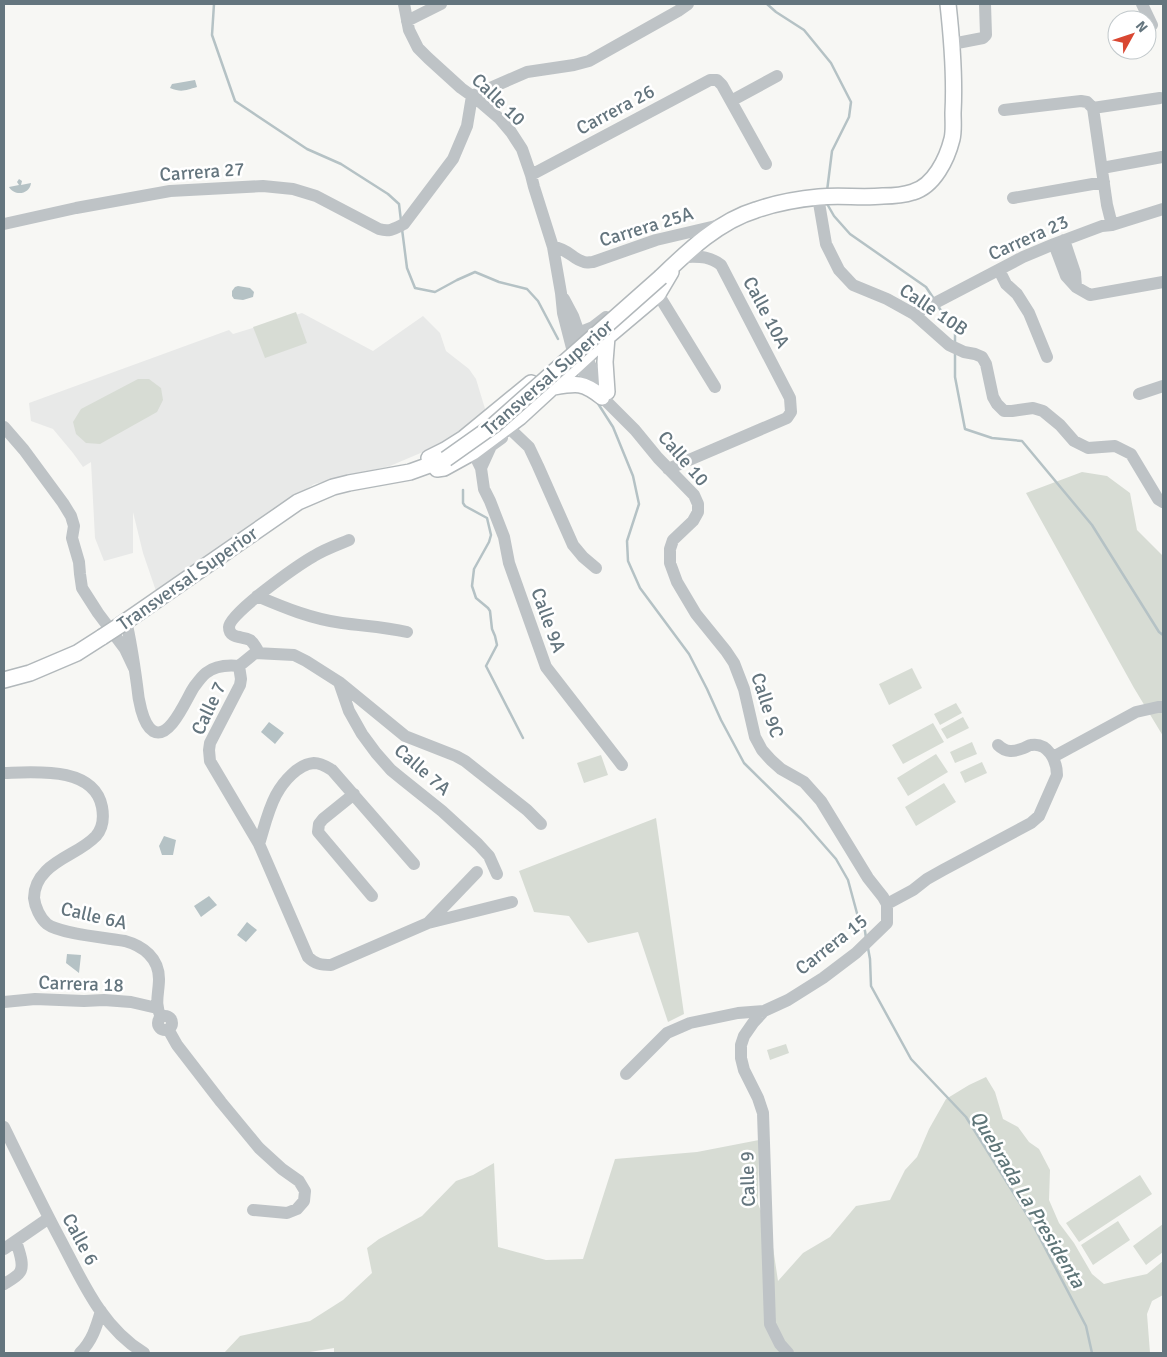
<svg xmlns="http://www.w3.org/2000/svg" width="1167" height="1357" font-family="Signika,sans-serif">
	<rect width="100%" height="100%" fill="#f7f7f4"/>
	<path fill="#e8e9e8" d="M 302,313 L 373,351 L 423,316 L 440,333 L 446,351 L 469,369 L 476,379 L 486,412 L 467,430 L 430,449 L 390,466 L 314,484 L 156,591 L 143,553 L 133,512 L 133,553 L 104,561 L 95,538 L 91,462 L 83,467 L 73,453 L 53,429 L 31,421 L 29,403 L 229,330 L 233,334 Z"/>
	<path fill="#d7dcd4" d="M 296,312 L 307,343 L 265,358 L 253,327 Z
		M 138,379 L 149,379 L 161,388 L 163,400 L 157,412 L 100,444 L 86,443 L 76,434 L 73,422 L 81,409 Z
		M 1082,472 L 1107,476 L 1130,493 L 1137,530 L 1163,556 L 1163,736 L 1134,688 L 1026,493 Z
		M 912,668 L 922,688 L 889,705 L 879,684 Z
		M 956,703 L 962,713 L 940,725 L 934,714 Z
		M 963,717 L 969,728 L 947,739 L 941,729 Z
		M 933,723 L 944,742 L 903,764 L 892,745 Z
		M 972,742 L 977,754 L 955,763 L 950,752 Z
		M 936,754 L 948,772 L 908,796 L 897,778 Z
		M 601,755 L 608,775 L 584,783 L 577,763 Z
		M 982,762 L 987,773 L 965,783 L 960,772 Z
		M 944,783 L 956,802 L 916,826 L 905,807 Z
		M 656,818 L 684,1014 L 668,1022 L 638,932 L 588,943 L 569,916 L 534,912 L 519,871 Z
		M 786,1044 L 789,1053 L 770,1060 L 767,1050 Z
		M 986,1077 L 995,1092 L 1003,1119 L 1018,1127 L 1029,1142 L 1039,1149 L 1050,1170 L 1049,1200 L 1059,1223 L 1074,1243 L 1092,1274 L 1104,1284 L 1124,1279 L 1147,1274 L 1163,1261 L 1163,1295 L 1152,1301 L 1147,1314 L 1150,1353 L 334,1353 L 334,1348 L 304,1353 L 224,1353 L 240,1336 L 310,1321 L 343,1300 L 372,1273 L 367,1248 L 379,1239 L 422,1216 L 456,1181 L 473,1175 L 494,1163 L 498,1247 L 546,1260 L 583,1259 L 615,1159 L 697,1152 L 759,1140 L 758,1204 L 771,1234 L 778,1281 L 803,1253 L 830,1237 L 856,1206 L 890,1200 L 905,1170 L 917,1157 L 929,1129 L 946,1099 L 969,1085 Z
		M 1140,1175 L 1152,1194 L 1079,1242 L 1066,1223 Z
		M 1118,1221 L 1130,1240 L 1093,1265 L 1081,1245 Z
		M 1163,1224 L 1163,1252 L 1146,1265 L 1133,1246 Z"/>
	<path fill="#b5c2c5" d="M 195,80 L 197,87 C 186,90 182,93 170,88 L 172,84 Z
		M 19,179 L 22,181 L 21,185 L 31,183 C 30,194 15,197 9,187 L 19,185 L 17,182 Z
		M 238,286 L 250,288 L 254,292 L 253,297 L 243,300 L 234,299 L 232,296 L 232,291 L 235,287 Z
		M 269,722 L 284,733 L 275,744 L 261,732 Z
		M 164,836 L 176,840 L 173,855 L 162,855 L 159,846 Z
		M 209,896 L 217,905 L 201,917 L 194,906 Z
		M 247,922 L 257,930 L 246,942 L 237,935 Z
		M 67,954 L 81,955 L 79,973 L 66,963 Z"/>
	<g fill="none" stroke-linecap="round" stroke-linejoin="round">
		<path stroke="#b5c2c5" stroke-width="2.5" d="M 214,4 L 212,35 L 235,101 L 307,149 L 341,164 L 388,194 L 399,204 L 401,221
			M 767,4 L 776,12 L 804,30 L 831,63 L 851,102 L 849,117 L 832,151 L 827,191
			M 826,202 L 834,216 L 850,234 L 926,287 L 934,299
			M 402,229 L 407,268 L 415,288 L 435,292 L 457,280 L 475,272 L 499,282 L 527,289 L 538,301 L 558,339
			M 938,306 L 955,332 L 955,343
			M 955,354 L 955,377 L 965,429 L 992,438 L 1022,441 L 1092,525 L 1159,632 L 1163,635
			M 597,402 L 613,427 L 633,476 L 639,504 L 627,541 L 628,561 L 640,588 L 689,654 L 707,689 L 721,720 L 744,763 L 801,819 L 836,859 L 848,880 L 858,917 L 865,931 L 866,938
			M 463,490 L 463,503 L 465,506 L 487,518 L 491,535 L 489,542 L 474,569 L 472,586 L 476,598 L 488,608 L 490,611 L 492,629 L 495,636 L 497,645 L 486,666 L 523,738
			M 868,948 L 870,959 L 871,986 L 911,1059 L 966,1117 L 1031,1221 L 1086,1326 L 1092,1353"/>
		<g stroke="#b2b8bb" stroke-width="18">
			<path id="major" d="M 661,277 C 688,251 719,221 756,210 C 776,203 798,199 819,197 C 840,195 862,198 883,196 C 892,196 904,195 913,192 C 934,186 947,159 952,139 C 954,131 953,122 953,113 C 955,77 952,40 948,4
				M 607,337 L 605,362 L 607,392
				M 554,387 C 577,383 583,382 602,397
				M 429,458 L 445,450 L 464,438 L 531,383
				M 437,469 L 444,468 L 473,452 L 520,417 L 607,337 L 658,294 L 671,272
				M 122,624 L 298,502 L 333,487 L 349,483 L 410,472 L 446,459
				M 4,680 L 30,673 L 77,653 L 102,637"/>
		</g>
		<path stroke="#bec3c6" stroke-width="12" d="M 404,4 L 409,30 L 418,48 L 428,58 L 461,88 L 479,101 L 500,119 L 511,132 L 522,149 L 531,175 L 534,187 L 553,247 L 561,293 L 563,313 L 572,348 L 578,364 L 602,397 L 635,430 L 658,458 L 694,495 L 698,504 L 698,512 L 693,521 L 673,540 L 670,549 L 670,563 L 677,582 L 696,614 L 726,651 L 734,663 L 744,689 L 755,737 L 762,750 L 771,760 L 781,769 L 804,782 L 821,801 L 868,878 L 883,897 L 887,904 L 887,923 L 856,953 L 823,978 L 788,1000 L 764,1011 L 738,1013 L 690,1023 L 667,1033 L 626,1074
			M 1142,4 L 1152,25
			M 407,21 L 441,4
			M 952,44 L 983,38 L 986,35 L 985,4
			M 731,101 L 777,76
			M 1093,108 L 1160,98
			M 1004,110 L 1081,101 L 1087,102 L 1093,108 L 1107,205 L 1112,225
			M 1102,168 L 1162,157
			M 531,175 L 710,80 L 717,80 L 722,85 L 766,164
			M 818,197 L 826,244 L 839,270 L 853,285 L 887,299 L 914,314 L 949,345 L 964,352 L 975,354 L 982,357 L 986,364 L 993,397 L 997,404 L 1004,411 L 1012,411 L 1033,408 L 1043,411 L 1060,425 L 1074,441 L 1088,448 L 1115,446 L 1131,454 L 1158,499 L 1163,502
			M 1013,198 L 1104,182
			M 4,224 L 76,208 L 170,191 L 263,186 L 293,189 L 316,196 L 379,229 C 390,232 394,229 404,224 L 453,159 L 467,126 L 472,96 L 527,72 L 574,65 L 589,61 L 678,11 L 688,4
			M 1064,240 L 1075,273 L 1076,287
			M 1054,244 L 1066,276 L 1076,287 L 1090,295 L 1163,282
			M 553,247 C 569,249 572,259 584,262 C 587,263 590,262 593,262 L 656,240 L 720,225
			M 999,270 L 1006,284 L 1017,294 L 1029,313 L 1047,357
			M 658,294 L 715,387
			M 564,299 L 573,316 L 590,365 L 607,392
			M 914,314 L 1023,257 L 1054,244 L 1102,226 L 1112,225 L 1163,209
			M 578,333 L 593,327 L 606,317
			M 1139,394 L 1163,386
			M 503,420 L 507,426 L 529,447 L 538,466 L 573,545 L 583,557 L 596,568
			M 4,427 L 24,450 L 63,503 L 71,516 L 74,526 L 72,538 L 79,562 L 80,574 L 82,588 L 98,613 L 125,649 L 134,668
			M 468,444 L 473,452 L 481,468 L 484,489 L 490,501 L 504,537 L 509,563 L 546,667 L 622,765
			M 481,468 L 491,446 L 502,438
			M 668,469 L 787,418 L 791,412 L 790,398 L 721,265 C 708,255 698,257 682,257
			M 257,596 C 285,608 312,619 342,623 C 364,626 385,627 407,632
			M 126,621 C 131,642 134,663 137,685 C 138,697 142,724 153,731 C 170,741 187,697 194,687 C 197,683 202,676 206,673 C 215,666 229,665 239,666
			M 255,653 L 257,649 C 255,646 253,642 250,640 C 242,636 229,639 229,627 C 229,613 300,564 314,556 C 325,549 337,545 349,540
			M 239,666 L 241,679 L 240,685 L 210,743 L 209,750 L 210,761 L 259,844 L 308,957 C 315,964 321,965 331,965 L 428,923 L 512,902
			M 239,666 L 255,653 L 294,655 L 306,661 L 339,682 L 405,736 L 456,756 L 465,761 L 527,810 L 541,824
			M 339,682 L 349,711 L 362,734 L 376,753 L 391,770 L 402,779 L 442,811 L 478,844 L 489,856 L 497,874
			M 1053,757 L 1136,712 L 1158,707 L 1163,707
			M 4,773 C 35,772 94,766 102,807 C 104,818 103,828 96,836 C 82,851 61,856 46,871 C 39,878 34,888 34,898 C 35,907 40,918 47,924 C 60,934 108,938 125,941 C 143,946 159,958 159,979 C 159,993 154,1004 161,1017
			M 354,794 L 323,819 L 319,824 L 318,832 L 372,896
			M 259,844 C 264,828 268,810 276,795 C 283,782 298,764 314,763 C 321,763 327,767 332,770 L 414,864
			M 887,904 L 913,890 L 927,879 L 943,870 L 1031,823 L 1039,816 L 1057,775 C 1057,761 1048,742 1031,745 C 1029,745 1026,747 1024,748 C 1014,752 1006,753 998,745
			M 429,922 L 477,872
			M 4,1002 L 35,999 L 84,1001 L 104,1000 L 131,1002 L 157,1008
			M 764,1011 L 753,1023 L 744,1036 L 741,1045 L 741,1058 L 744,1070 L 758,1098 L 763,1113 L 770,1324 L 780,1344 L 788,1353
			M158 1023a7 7 0 1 1 14 0a7 7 0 1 1-14 0Z
			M 168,1029 L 177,1045 L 221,1102 L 259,1148 L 282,1169 L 299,1181 L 305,1191 L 304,1201 L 297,1209 L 287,1213 L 253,1210
			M 4,1127 C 22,1164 40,1201 59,1237 C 82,1280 101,1327 144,1353
			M 4,1249 L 49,1218
			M 4,1284 C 9,1281 17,1277 20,1272 C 25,1264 18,1249 16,1241
			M 80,1353 C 92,1341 96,1328 101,1311"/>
		<use href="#major" stroke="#fff" stroke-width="15"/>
		<g stroke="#b2b8bb" stroke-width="18" stroke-linecap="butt">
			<path id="major-bridge" d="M 446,459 L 494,425 L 661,277
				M 102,637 L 122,624"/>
		</g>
		<use href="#major-bridge" stroke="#fff" stroke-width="15"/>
	</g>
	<g text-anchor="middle" stroke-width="5" stroke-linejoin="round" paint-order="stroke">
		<g font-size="19" fill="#64757e" stroke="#fff">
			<text transform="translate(499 99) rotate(44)" y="7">Calle 10</text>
			<text transform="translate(615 109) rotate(-28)" y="7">Carrera 26</text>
			<text transform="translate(202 171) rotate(-4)" y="7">Carrera 27</text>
			<text transform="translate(646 226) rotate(-17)" y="7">Carrera 25A</text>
			<text transform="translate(1028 237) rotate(-24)" y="7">Carrera 23</text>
			<text transform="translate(934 309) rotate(34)" y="7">Calle 10B</text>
			<text transform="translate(767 312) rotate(62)" y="7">Calle 10A</text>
			<text transform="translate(547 377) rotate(-41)" y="7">Transversal Superior</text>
			<text transform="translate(684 458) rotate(49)" y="7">Calle 10</text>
			<text transform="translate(187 578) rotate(-35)" y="7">Transversal Superior</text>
			<text transform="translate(549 620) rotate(70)" y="7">Calle 9A</text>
			<text transform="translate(768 705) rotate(72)" y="7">Calle 9C</text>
			<text transform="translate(208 708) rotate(-65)" y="7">Calle 7</text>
			<text transform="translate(423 769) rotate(41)" y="7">Calle 7A</text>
			<text transform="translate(94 915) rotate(13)" y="7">Calle 6A</text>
			<text transform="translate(831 944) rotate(-38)" y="7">Carrera 15</text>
			<text transform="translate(81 983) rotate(2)" y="7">Carrera 18</text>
			<text transform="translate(747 1179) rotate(-92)" y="7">Calle 9</text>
			<text transform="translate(81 1239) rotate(62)" y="7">Calle 6</text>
		</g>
		<g font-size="20" font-style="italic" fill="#5e7578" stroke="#fff">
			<text transform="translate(1028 1199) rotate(59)" y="7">Quebrada La Presidenta</text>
		</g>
	</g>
	<rect width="1167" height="1357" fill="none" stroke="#64757e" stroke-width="10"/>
	<g transform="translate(1132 35) rotate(50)"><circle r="24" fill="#ffffff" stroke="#c1c8cb"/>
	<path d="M0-4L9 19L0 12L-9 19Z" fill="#d94732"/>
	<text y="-8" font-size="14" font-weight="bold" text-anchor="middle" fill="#64757e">N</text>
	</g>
</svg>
